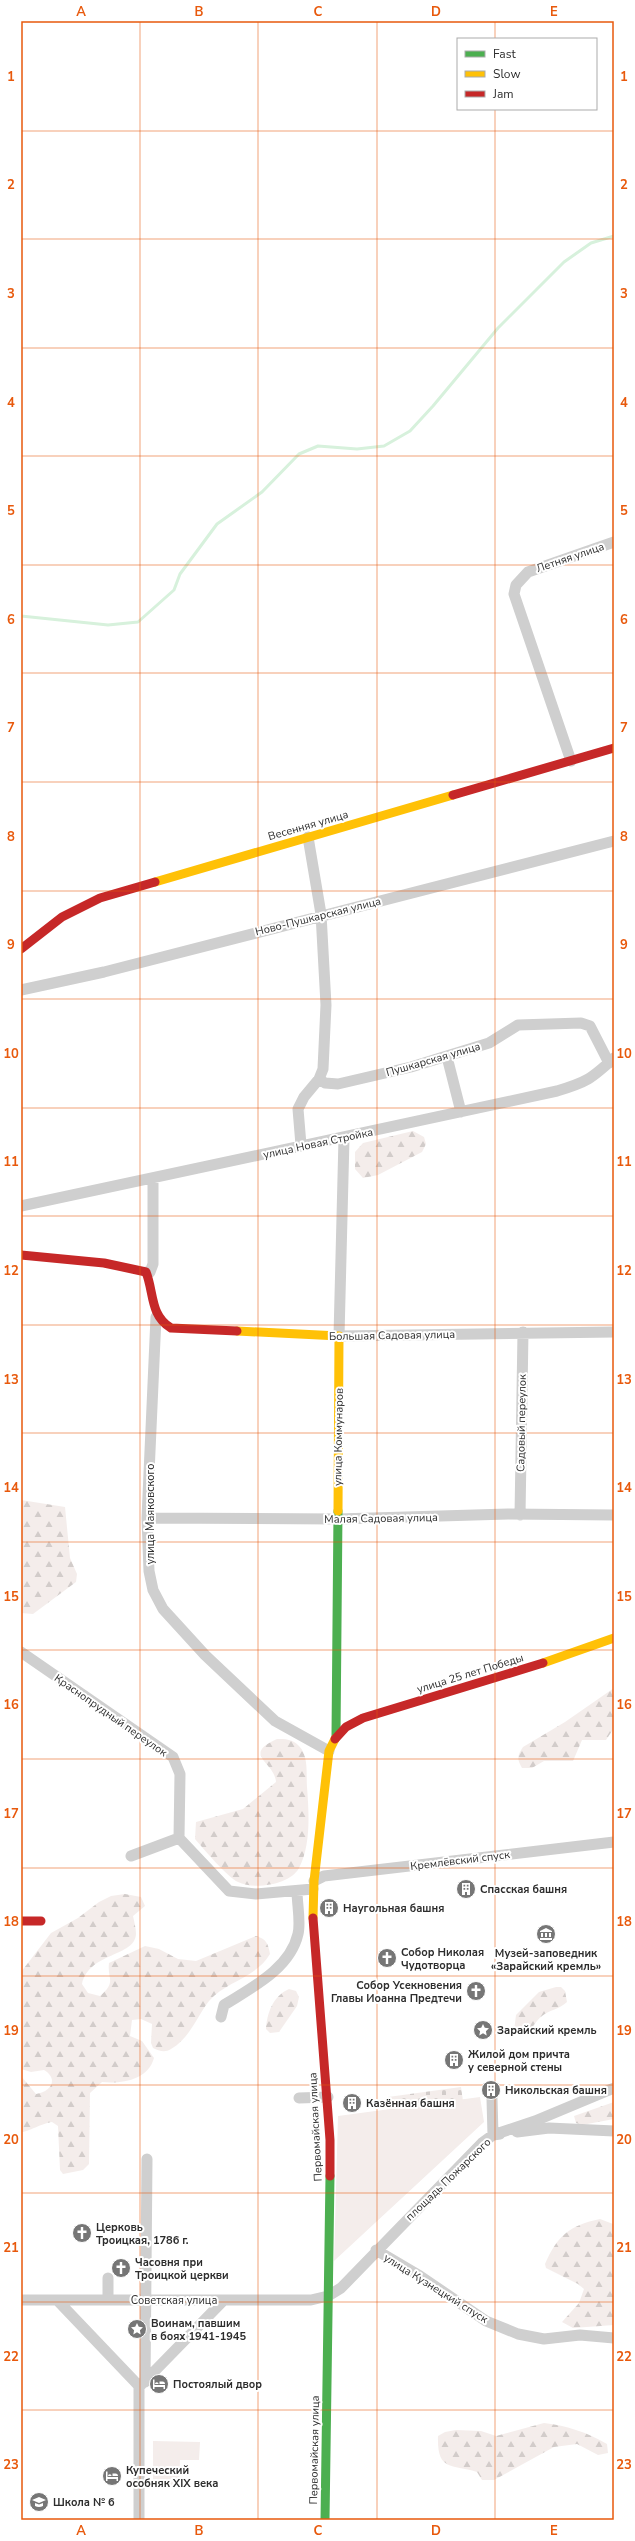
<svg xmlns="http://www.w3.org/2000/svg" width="635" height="2541" font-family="'Nunito Sans',sans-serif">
	<defs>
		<pattern id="forest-firs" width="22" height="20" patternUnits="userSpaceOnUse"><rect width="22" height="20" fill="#f4edeb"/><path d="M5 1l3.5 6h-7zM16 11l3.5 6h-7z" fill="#d2ccca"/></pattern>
		<pattern id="cemetery-stones" width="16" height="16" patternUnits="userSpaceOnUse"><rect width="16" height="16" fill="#f4edeb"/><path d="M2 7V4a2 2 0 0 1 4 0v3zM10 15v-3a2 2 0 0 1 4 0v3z" fill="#d2ccca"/></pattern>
	</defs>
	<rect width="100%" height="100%" fill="#fff"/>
	<path fill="url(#forest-firs)" d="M 413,1131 L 424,1137 L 426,1144 L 422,1152 L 378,1175 L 363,1178 L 355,1169 L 355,1152 L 363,1143 Z
		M 21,1500 L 65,1507 L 70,1558 L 77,1574 L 76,1582 L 33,1614 L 21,1613 Z
		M 614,1688 L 614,1728 L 606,1740 L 582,1740 L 573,1761 L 544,1761 L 532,1768 L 522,1768 C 517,1759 517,1756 523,1747 L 565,1722 Z
		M 277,1739 C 285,1739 293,1739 299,1746 C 309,1756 306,1775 307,1787 C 309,1813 311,1845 299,1868 C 290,1885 254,1890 238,1882 C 228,1878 203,1848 195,1839 L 196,1822 L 243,1809 L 276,1782 C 275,1762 241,1755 277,1739 Z
		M 125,1894 L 141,1897 L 145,1906 L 133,1916 C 134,1921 136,1928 136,1934 C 135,1957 89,1952 82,1984 L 88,1993 L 100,1996 C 117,1981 107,1980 109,1963 L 145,1946 L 159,1949 L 178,1959 L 196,1961 L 256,1936 C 266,1939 268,1943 270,1954 C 256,1978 226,1981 209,2001 C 196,2018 190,2038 171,2049 C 165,2053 159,2051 153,2048 L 151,2043 L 152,2024 L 141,2019 L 132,2020 L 130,2036 L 142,2041 L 154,2058 C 148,2080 122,2084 102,2082 L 90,2093 L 89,2164 L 83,2170 L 63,2174 L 60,2170 L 58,2126 L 52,2122 C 43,2123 25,2133 21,2132 L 21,2076 L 36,2094 C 51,2092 59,2079 44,2070 L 31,2072 L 21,2069 L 21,1972 L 51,1933 L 78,1918 L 99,1902 L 111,1896 Z
		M 556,1987 L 561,1987 L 565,1991 L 567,2002 C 560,2009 549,2010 542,2016 C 533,2023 531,2035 518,2035 L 514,2031 L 516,2015 L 539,1992 Z
		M 289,1989 L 296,1991 L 299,1997 L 297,2006 L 279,2032 L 270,2033 L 266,2029 C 267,2013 273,1996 289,1989 Z
		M 614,2102 L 614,2119 L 582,2125 L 576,2123 L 574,2116 Z
		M 600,2219 L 613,2224 L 614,2227 L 614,2325 L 573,2328 L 562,2322 L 579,2303 L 584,2289 L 578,2284 L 546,2268 L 545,2264 C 557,2236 570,2225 600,2219 Z
		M 544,2423 C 568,2426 586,2432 607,2444 L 608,2453 L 598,2455 L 577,2444 L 554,2447 L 494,2480 L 482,2480 L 477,2472 C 450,2464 437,2471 438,2436 L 445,2432 L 456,2430 L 481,2431 L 496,2436 Z"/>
	<path fill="url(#cemetery-stones)" d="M 461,2087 L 463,2101 L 390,2111 L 388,2097 Z"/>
	<path fill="#f4edeb" d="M 480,2097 L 484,2122 L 334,2261 L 338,2116 Z
		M 153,2441 L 200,2442 L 199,2460 L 180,2460 L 179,2486 L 153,2486 Z"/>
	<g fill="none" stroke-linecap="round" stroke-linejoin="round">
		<path stroke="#d7f1dc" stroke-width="3" d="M 21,616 L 108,625 L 138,622 L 174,590 L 180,574 L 217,524 L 262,492 L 299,454 L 318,446 L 357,449 L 384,446 L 410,431 L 433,406 L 498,328 L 564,262 L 591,243 L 614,236"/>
		<path stroke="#cfcfcf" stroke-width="11" d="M 571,761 L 514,594 L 516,585 L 528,572 L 614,542
			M 21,990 L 104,972 L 614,841
			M 447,1057 L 461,1112
			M 319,1079 L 325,1083 L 338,1084 L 411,1067 L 489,1043 L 518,1025 L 581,1023 L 590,1026 L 609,1063
			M 344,1138 L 339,1336 L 614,1332
			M 301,1145 L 298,1109 L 304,1097 L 319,1079 L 323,1069 L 326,1005 L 321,914 L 308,837
			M 21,1206 L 557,1091 C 587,1082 591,1079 614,1058
			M 146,1272 L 150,1272 L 153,1264 L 153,1179
			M 156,1317 L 147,1518 L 149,1571 L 153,1590 L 163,1609 L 205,1655 L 275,1721 L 329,1751
			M 520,1515 L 523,1332
			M 147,1518 L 338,1519 L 508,1514 L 614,1515
			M 21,1652 L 173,1757 L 180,1774 L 179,1838
			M 179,1838 L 229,1891 L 256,1894 L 313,1889
			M 131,1856 L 179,1838
			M 314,1881 L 324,1876 L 614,1842
			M 221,2017 L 224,2005 C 251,1988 290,1969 298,1934 C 301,1922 297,1904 297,1891
			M 299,2098 L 328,2097
			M 492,2099 L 493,2135 L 500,2134
			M 517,2132 L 549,2128 L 614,2131
			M 376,2250 L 420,2276 L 486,2321 L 518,2334 L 544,2339 L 580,2335 L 614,2338
			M 108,2278 L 108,2300
			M 21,2300 L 311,2300 L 328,2296 L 341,2288 L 482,2143 L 493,2135 L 535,2121 L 614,2088
			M 57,2300 L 139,2386
			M 145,2382 L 147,2159
			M 141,2385 L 224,2300
			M 139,2386 L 139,2520"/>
		<path stroke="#4caf50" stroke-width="9" d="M 336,1736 L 338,1511
			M 325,2520 L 330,2176"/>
		<path stroke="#ffc107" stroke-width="9" d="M 155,882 L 453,795
			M 237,1331 L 339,1336 L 338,1511
			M 543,1663 L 614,1638
			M 313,1918 L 314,1881 L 329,1751 L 335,1739"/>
		<path stroke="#c62828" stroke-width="9" d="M 453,795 L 614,748
			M 21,949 L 62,917 L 100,898 L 155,882
			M 21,1255 L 104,1263 L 146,1272 C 154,1292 150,1316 171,1328 L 237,1331
			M 335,1739 L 346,1727 L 363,1718 L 543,1663
			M 313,1918 L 330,2140 L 330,2176
			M 21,1921 L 41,1921"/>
	</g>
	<path fill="none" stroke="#e8590c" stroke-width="1" stroke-opacity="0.55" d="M 140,21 L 140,2520M 258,21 L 258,2520M 377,21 L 377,2520M 495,21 L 495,39M 495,109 L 495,2520M 21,131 L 614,131M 21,239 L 614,239M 21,348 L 614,348M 21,456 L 614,456M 21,565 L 614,565M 21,673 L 614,673M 21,782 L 614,782M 21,891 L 614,891M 21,999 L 614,999M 21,1108 L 614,1108M 21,1216 L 614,1216M 21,1325 L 614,1325M 21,1433 L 614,1433M 21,1542 L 614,1542M 21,1650 L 614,1650M 21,1759 L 614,1759M 21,1868 L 614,1868M 21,1976 L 614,1976M 21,2085 L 614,2085M 21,2193 L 614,2193M 21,2302 L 614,2302M 21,2410 L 614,2410"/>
	<defs>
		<g id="building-disc" transform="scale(1)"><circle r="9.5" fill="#767676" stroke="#fff"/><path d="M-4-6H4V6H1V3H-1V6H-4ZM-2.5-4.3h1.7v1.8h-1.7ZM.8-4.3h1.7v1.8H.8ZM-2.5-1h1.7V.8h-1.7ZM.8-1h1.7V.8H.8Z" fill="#fff"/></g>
		<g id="museum-disc" transform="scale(1)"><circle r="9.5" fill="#767676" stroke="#fff"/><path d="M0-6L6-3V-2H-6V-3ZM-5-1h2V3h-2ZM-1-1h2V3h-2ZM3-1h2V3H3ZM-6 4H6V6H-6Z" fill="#fff"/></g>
		<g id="church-disc" transform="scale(1)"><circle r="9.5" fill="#767676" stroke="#fff"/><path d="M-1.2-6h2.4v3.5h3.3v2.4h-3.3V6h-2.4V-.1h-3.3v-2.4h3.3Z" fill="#fff"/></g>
		<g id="sight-disc" transform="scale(1)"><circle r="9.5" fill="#767676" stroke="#fff"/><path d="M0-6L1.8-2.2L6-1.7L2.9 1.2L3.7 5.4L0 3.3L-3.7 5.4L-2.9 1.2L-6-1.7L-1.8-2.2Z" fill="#fff"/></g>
		<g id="hotel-disc" transform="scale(1)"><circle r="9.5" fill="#767676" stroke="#fff"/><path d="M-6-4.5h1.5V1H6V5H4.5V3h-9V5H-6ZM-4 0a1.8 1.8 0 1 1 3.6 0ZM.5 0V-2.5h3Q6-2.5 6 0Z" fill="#fff"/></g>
		<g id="school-disc" transform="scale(1)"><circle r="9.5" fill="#767676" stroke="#fff"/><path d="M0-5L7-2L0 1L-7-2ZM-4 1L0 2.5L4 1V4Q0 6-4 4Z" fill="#fff"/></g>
	</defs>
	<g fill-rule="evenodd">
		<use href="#building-disc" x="466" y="1889"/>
		<use href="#building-disc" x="329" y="1908"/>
		<use href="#museum-disc" x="546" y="1934"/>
		<use href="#church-disc" x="387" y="1958"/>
		<use href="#church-disc" x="476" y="1991"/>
		<use href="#sight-disc" x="483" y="2030"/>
		<use href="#building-disc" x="454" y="2060"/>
		<use href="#building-disc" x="491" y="2090"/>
		<use href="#building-disc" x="352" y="2103"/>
		<use href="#church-disc" x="82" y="2233"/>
		<use href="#church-disc" x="121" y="2268"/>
		<use href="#sight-disc" x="137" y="2329"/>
		<use href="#hotel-disc" x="159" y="2384"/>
		<use href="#hotel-disc" x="112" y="2476"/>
		<use href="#school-disc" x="39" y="2502"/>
	</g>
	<g text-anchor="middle" stroke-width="4" stroke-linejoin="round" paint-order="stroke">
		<g font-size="11" fill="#2d2d2d" stroke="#fff">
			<text transform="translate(570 557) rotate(-19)" y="4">Летняя улица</text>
			<text transform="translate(308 825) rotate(-16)" y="4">Весенняя улица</text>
			<text transform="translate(318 916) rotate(-14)" y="4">Ново-Пушкарская улица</text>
			<text transform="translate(433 1059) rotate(-16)" y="4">Пушкарская улица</text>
			<text transform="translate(318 1143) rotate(-12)" y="4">улица Новая Стройка</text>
			<text transform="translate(392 1335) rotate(-1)" y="4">Большая Садовая улица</text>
			<text transform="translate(521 1423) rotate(-89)" y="4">Садовый переулок</text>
			<text transform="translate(338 1437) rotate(-89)" y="4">улица Коммунаров</text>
			<text transform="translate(150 1514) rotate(-90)" y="4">улица Маяковского</text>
			<text transform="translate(381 1518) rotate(-1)" y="4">Малая Садовая улица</text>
			<text transform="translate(470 1673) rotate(-17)" y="4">улица 25 лет Победы</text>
			<text transform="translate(111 1715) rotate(35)" y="4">Краснопрудный переулок</text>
			<text transform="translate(460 1860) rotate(-7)" y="4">Кремлёвский спуск</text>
			<text transform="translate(315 2127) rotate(-93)" y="4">Первомайская улица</text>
			<text transform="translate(448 2179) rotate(-44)" y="4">площадь Пожарского</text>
			<text transform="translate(436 2288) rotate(32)" y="4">улица Кузнецкий спуск</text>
			<text x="174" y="2304">Советская улица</text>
			<text transform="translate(314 2450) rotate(-89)" y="4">Первомайская улица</text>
		</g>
		<g font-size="11" font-weight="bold" fill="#2d2d2d" stroke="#fff" text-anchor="start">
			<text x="480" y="1893">Спасская башня</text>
			<text x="343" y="1912">Наугольная башня</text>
			<text x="401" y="1956">Собор Николая<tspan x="401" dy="13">Чудотворца</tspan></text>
			<text x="546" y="1957" text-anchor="middle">Музей-заповедник<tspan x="546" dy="13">«Зарайский кремль»</tspan></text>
			<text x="462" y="1989" text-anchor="end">Собор Усекновения<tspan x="462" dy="13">Главы Иоанна Предтечи</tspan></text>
			<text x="497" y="2034">Зарайский кремль</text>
			<text x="468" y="2058">Жилой дом причта<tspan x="468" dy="13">у северной стены</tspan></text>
			<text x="505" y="2094">Никольская башня</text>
			<text x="366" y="2107">Казённая башня</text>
			<text x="96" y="2231">Церковь<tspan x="96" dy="13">Троицкая, 1786 г.</tspan></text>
			<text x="135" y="2266">Часовня при<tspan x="135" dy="13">Троицкой церкви</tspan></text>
			<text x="151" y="2327">Воинам, павшим<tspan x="151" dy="13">в боях 1941-1945</tspan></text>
			<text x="173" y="2388">Постоялый двор</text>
			<text x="126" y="2474">Купеческий<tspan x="126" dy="13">особняк XIX века</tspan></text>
			<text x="53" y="2506">Школа № 6</text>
		</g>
	</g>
	<rect width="635" height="2541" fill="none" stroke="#ffffff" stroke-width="44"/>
	<rect x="457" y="38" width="140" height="72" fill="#ffffff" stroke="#ababab"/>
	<rect x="465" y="51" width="20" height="6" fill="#4caf50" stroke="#ababab"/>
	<text x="493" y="58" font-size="12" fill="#2d2d2d">Fast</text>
	<rect x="465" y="71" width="20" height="6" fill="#ffc107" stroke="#ababab"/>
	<text x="493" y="78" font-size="12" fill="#2d2d2d">Slow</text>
	<rect x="465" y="91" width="20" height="6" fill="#c62828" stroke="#ababab"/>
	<text x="493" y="98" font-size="12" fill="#2d2d2d">Jam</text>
	<rect x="22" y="22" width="591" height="2497" fill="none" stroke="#e8590c" stroke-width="1.5"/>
	<g font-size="13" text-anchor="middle" font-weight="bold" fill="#e8590c">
		<text x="81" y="16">A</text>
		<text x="199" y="16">B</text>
		<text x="318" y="16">C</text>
		<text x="436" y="16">D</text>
		<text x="554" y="16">E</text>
		<text x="11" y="81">1</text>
		<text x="624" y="81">1</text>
		<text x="11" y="189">2</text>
		<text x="624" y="189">2</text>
		<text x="11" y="298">3</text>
		<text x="624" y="298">3</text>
		<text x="11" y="407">4</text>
		<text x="624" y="407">4</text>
		<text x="11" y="515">5</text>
		<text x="624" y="515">5</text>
		<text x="11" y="624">6</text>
		<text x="624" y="624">6</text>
		<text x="11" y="732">7</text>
		<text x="624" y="732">7</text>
		<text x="11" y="841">8</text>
		<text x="624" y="841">8</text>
		<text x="11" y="949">9</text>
		<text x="624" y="949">9</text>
		<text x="11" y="1058">10</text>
		<text x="624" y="1058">10</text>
		<text x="11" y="1166">11</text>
		<text x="624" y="1166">11</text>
		<text x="11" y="1275">12</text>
		<text x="624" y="1275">12</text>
		<text x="11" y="1384">13</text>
		<text x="624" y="1384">13</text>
		<text x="11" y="1492">14</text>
		<text x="624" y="1492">14</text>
		<text x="11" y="1601">15</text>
		<text x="624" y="1601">15</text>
		<text x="11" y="1709">16</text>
		<text x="624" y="1709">16</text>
		<text x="11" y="1818">17</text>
		<text x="624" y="1818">17</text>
		<text x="11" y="1926">18</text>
		<text x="624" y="1926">18</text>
		<text x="11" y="2035">19</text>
		<text x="624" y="2035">19</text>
		<text x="11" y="2144">20</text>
		<text x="624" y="2144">20</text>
		<text x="11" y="2252">21</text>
		<text x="624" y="2252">21</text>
		<text x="11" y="2361">22</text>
		<text x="624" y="2361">22</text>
		<text x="11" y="2469">23</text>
		<text x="624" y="2469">23</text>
		<text x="81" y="2535">A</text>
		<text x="199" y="2535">B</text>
		<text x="318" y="2535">C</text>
		<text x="436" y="2535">D</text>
		<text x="554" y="2535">E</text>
	</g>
</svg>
